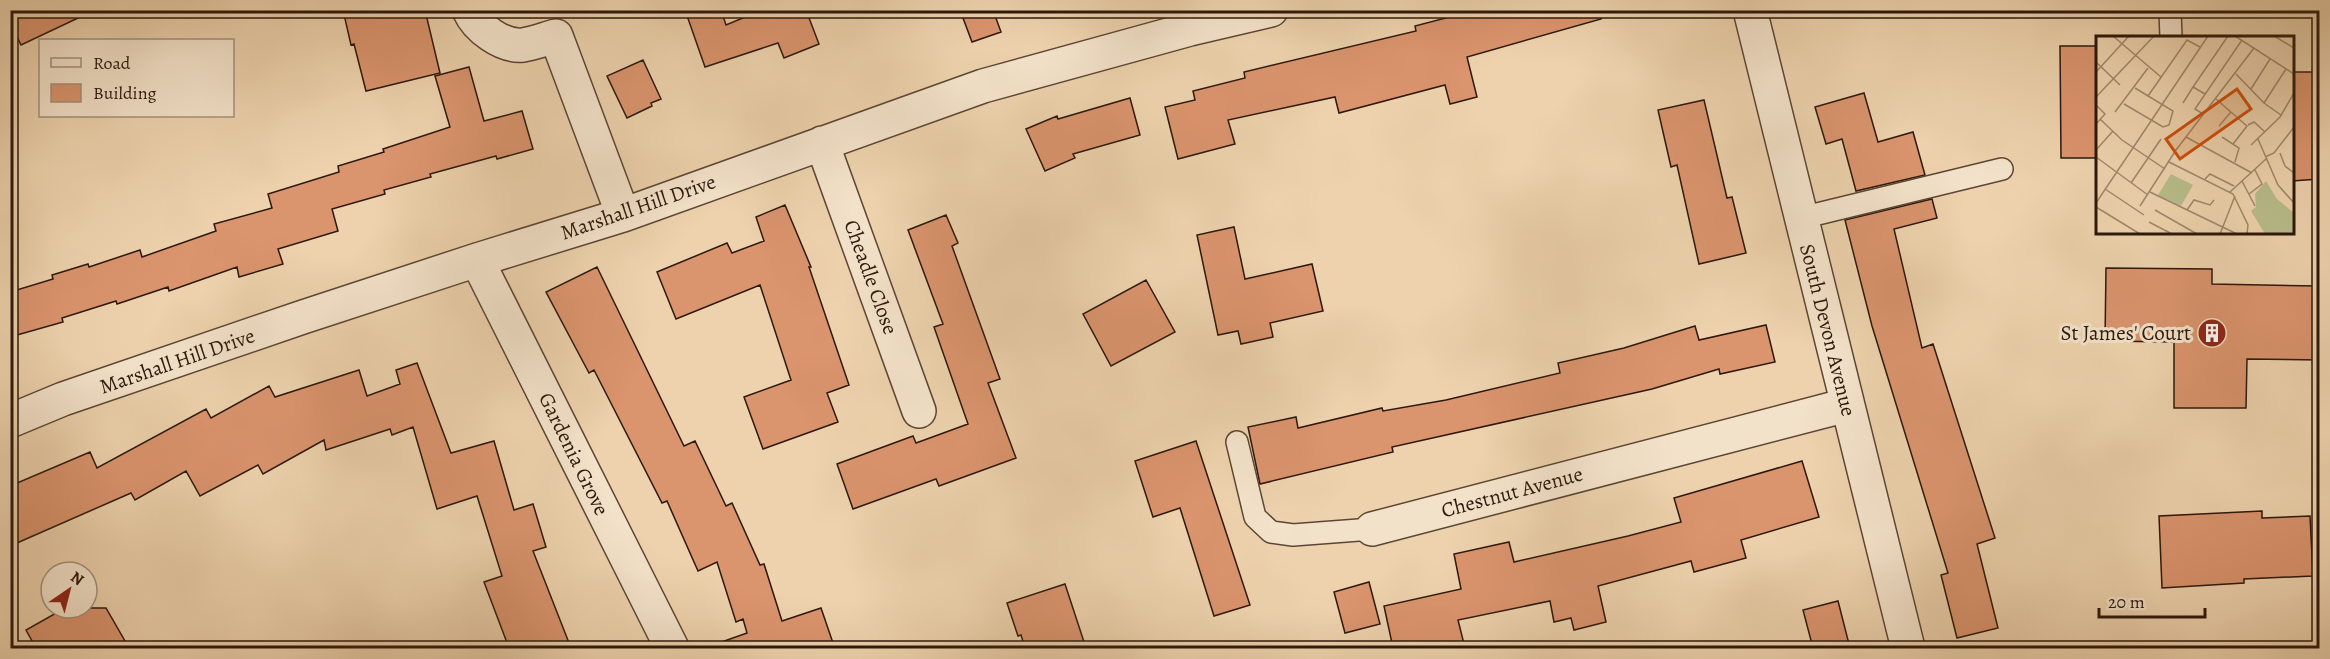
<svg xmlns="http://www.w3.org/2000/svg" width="2330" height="659" font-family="Alegreya,serif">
	<rect width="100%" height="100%" fill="#edd2ad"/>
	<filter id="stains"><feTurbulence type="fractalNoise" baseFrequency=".00333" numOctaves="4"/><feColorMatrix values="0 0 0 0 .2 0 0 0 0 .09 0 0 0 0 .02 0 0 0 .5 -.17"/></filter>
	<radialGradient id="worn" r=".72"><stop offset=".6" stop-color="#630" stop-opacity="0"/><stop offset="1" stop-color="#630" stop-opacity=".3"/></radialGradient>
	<path fill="#da946e" stroke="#2c180c" stroke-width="1.5" d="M 10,10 L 95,10 L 21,45 L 10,22 Z
		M 343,10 L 425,10 L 440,73 L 366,91 L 354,44 L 351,45 Z
		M 685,10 L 721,10 L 726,25 L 762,10 L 806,10 L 819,44 L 784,58 L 778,43 L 705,67 Z
		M 960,10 L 993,10 L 1001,32 L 972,42 Z
		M 1476,10 L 1600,10 L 1601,19 L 1467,57 L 1477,97 L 1450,104 L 1445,85 L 1339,113 L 1335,97 L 1228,120 L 1235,144 L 1178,159 L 1165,107 L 1195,100 L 1193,91 L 1245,78 L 1244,72 L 1416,31 L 1415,26 Z
		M 2060,46 L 2097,46 L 2097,158 L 2061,158 Z
		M 643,60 L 661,99 L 651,103 L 652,106 L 627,118 L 607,76 Z
		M 469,67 L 484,121 L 522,111 L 533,149 L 497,159 L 496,156 L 430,174 L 431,177 L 384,190 L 385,194 L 332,209 L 338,231 L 278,249 L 283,264 L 239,277 L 237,267 L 169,291 L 168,287 L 117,304 L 116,301 L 62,318 L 63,322 L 10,337 L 10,292 L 53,279 L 52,275 L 88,264 L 89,267 L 140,250 L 142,257 L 216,231 L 214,224 L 272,208 L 268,194 L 339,172 L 338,166 L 384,152 L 383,149 L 450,127 L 435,76 Z
		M 2292,72 L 2315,72 L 2319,179 L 2292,181 Z
		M 1864,93 L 1878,142 L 1913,132 L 1925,175 L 1856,191 L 1842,139 L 1826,144 L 1815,107 Z
		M 1130,98 L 1140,135 L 1073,154 L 1075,158 L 1045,171 L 1026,129 L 1057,116 L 1058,119 Z
		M 1704,100 L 1727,198 L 1732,197 L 1746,253 L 1699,264 L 1677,165 L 1671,167 L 1658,110 Z
		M 1932,199 L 1937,218 L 1894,229 L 1922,348 L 1933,344 L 1995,538 L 1977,544 L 1998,628 L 1957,638 L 1941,575 L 1948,573 L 1872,326 L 1845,220 Z
		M 785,205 L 811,267 L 809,267 L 849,385 L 827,393 L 838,422 L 763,449 L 744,397 L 791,380 L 760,285 L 676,319 L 657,272 L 727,243 L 732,253 L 764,241 L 756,217 Z
		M 946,215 L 958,243 L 952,246 L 1000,379 L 988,383 L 1016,458 L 939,486 L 936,479 L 853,509 L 837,464 L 913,436 L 916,443 L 968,424 L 934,327 L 943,324 L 908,230 Z
		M 1234,227 L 1245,279 L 1312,264 L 1323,311 L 1270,323 L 1273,337 L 1241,344 L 1238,331 L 1218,335 L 1197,235 Z
		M 597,267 L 684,446 L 695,441 L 726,506 L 732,503 L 760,565 L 764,564 L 782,621 L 821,608 L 833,643 L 818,648 L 717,648 L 716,644 L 747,633 L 743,619 L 736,622 L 717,562 L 698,571 L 667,501 L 662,503 L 594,370 L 589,373 L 546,292 Z
		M 2106,268 L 2212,269 L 2212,284 L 2319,286 L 2319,360 L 2247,359 L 2246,408 L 2174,408 L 2174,342 L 2105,341 Z
		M 1146,280 L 1175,332 L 1111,366 L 1083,314 Z
		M 1766,325 L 1775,362 L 1720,374 L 1719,369 L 1652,389 L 1392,447 L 1393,452 L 1260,484 L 1248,427 L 1296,417 L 1298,428 L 1382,408 L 1383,411 L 1446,400 L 1560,373 L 1558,363 L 1624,348 L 1695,326 L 1699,340 Z
		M 417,363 L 451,453 L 494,441 L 514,510 L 533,504 L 546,547 L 533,551 L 571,648 L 509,648 L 484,582 L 502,576 L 477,496 L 437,509 L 413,427 L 392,435 L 390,429 L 326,450 L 324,440 L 263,474 L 258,465 L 200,496 L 186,471 L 135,500 L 131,493 L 10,546 L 10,486 L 90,452 L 97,468 L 206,409 L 211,418 L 269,386 L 275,397 L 359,370 L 367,396 L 400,384 L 396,370 Z
		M 1196,441 L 1250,605 L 1214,616 L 1180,508 L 1153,517 L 1135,461 Z
		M 1802,461 L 1819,517 L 1741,540 L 1746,558 L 1694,572 L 1691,561 L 1598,586 L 1606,622 L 1574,630 L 1571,618 L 1554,622 L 1550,601 L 1458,620 L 1465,648 L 1393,648 L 1384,606 L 1461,589 L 1454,554 L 1509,542 L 1514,562 L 1628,536 L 1681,522 L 1674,498 Z
		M 2262,511 L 2262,518 L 2310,516 L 2313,576 L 2244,579 L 2244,583 L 2162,588 L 2159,516 Z
		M 1369,582 L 1380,624 L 1345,633 L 1334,592 Z
		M 1065,584 L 1086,648 L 1025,648 L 1021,635 L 1018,636 L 1007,603 Z
		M 1838,601 L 1850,648 L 1813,648 L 1803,610 Z
		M 65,608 L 106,608 L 129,648 L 36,648 L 26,630 Z"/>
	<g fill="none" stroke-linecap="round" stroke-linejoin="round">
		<g stroke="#5c4634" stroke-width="24">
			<path id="lane" d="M 2170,10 L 2171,38
				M 1801,218 L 2002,169
				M 1237,442 L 1255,517 L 1271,532 L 1293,535 L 1372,529"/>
		</g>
		<g stroke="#5c4634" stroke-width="36">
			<path id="street" d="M 469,10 C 477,28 502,47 523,45 C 534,43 545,39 556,36 L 623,215
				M 1750,10 L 1908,648
				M 822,143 L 919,411
				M 477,260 L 672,648
				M 10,421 L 63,399 L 303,317 L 477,260 L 623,215 L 983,86 L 1190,29 L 1271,10
				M 1372,529 L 1847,405"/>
		</g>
		<use href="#lane" stroke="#f3e2ca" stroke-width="21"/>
		<use href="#street" stroke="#f3e2ca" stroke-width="33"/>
	</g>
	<defs>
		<g id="building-disc" transform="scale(1.5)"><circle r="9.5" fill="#8f2418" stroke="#f3e2ca"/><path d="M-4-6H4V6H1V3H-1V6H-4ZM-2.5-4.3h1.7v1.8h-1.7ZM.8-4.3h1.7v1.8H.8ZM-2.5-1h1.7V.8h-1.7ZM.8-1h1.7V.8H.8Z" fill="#fff"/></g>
	</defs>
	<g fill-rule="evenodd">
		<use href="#building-disc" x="2212" y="333"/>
	</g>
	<g text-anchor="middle" stroke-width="6" stroke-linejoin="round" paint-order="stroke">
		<g font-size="21" fill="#2c180c" stroke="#f3e2ca">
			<text transform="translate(638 207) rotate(-19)" y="7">Marshall Hill Drive</text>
			<text transform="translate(871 277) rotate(70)" y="7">Cheadle Close</text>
			<text transform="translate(1828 330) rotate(76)" y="7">South Devon Avenue</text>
			<text transform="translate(177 361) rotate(-19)" y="7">Marshall Hill Drive</text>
			<text transform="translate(574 454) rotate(64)" y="7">Gardenia Grove</text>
			<text transform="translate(1512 492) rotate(-15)" y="7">Chestnut Avenue</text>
		</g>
		<g font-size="21" fill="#2c180c" stroke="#f3e2ca" text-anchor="end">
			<text x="2191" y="340">St James' Court</text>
		</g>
	</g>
	<g transform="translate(2096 36)">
		<rect width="198" height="198" fill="#edd2ad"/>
		<path d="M 75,138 L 97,149 L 85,170 L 62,159 ZM 170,145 L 181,163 L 198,177 L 198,198 L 169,198 L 155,175 L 160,171 L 159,158 Z" fill="#b7bc8a"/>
		<path fill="none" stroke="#a0886d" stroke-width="1.5" d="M 17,0 L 65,41M 139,0 L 198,38M 178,0 L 198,12M 0,26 L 24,49M 0,36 L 33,0M 140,38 L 168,67 L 185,79M 155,53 L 174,23M 109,58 L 97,51 L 132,0M 52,60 L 91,4 L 104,11M 0,61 L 58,0M 120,63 L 151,90 L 137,108M 87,67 L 97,51M 168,67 L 190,33M 28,68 L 67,91 L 73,89 L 77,75 L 39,52M 0,69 L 9,78 L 0,88M 19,76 L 52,32M 107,78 L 99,73 L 146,4M 4,83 L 26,104 L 69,133M 152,89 L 158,86 L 169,96M 123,90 L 135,76M 90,101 L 156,137M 126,101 L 143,112 L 139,126M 162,103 L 182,149 L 198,167M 155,109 L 184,81 L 198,57M 0,114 L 17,95M 184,117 L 189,130 L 198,137M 0,121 L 52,159M 169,121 L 178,117 L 198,91M 73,126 L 137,158 L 152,189 L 151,198M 109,143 L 114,138 L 138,150M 146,145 L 159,170M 35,147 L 65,103M 9,153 L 48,179M 54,156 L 141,198M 134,156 L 170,123M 153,158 L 166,148 L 159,134M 0,167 L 112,0M 44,170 L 80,114 L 158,12M 0,171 L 44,198M 59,174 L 101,198M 91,174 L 98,164 L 114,169 L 118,164M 53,186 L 76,198M 124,198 L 139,160"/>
		<path fill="#cc4f0c" fill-opacity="0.15" stroke="#cc4f0c" stroke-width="3" d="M 141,53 L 155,73 L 84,123 L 70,103 Z"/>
		<rect width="198" height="198" fill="none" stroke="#2c180c" stroke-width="3"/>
	</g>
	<rect width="2330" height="659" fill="none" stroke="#edd2ad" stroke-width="36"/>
	<rect x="12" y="12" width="2306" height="635" fill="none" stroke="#2c180c" stroke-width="3"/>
	<rect x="18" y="18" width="2294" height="623" fill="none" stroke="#2c180c" stroke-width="1.5"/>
	<rect x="39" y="39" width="195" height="78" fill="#f3e2ca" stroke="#a3917e" stroke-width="1.5"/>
	<rect x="51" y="58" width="30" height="9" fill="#f3e2ca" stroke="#a3917e" stroke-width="1.5"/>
	<text x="93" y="69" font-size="18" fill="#2c180c">Road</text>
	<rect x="51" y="84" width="30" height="18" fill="#da946e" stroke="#a3917e" stroke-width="1.5"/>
	<text x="93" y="99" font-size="18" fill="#2c180c">Building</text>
	<g transform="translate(69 590) rotate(35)"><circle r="28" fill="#f3e2ca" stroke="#a3917e" stroke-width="1.5"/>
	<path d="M0-4.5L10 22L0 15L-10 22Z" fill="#8f2418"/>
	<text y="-9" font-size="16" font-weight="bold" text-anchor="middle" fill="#2c180c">N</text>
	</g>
	<path d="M2099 608v9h106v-9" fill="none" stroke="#2c180c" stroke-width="3"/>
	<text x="2108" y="608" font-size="18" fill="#2c180c" stroke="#f3e2ca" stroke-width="4.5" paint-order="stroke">20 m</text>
	<rect width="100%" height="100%" filter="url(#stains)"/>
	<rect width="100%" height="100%" fill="url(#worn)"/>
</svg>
